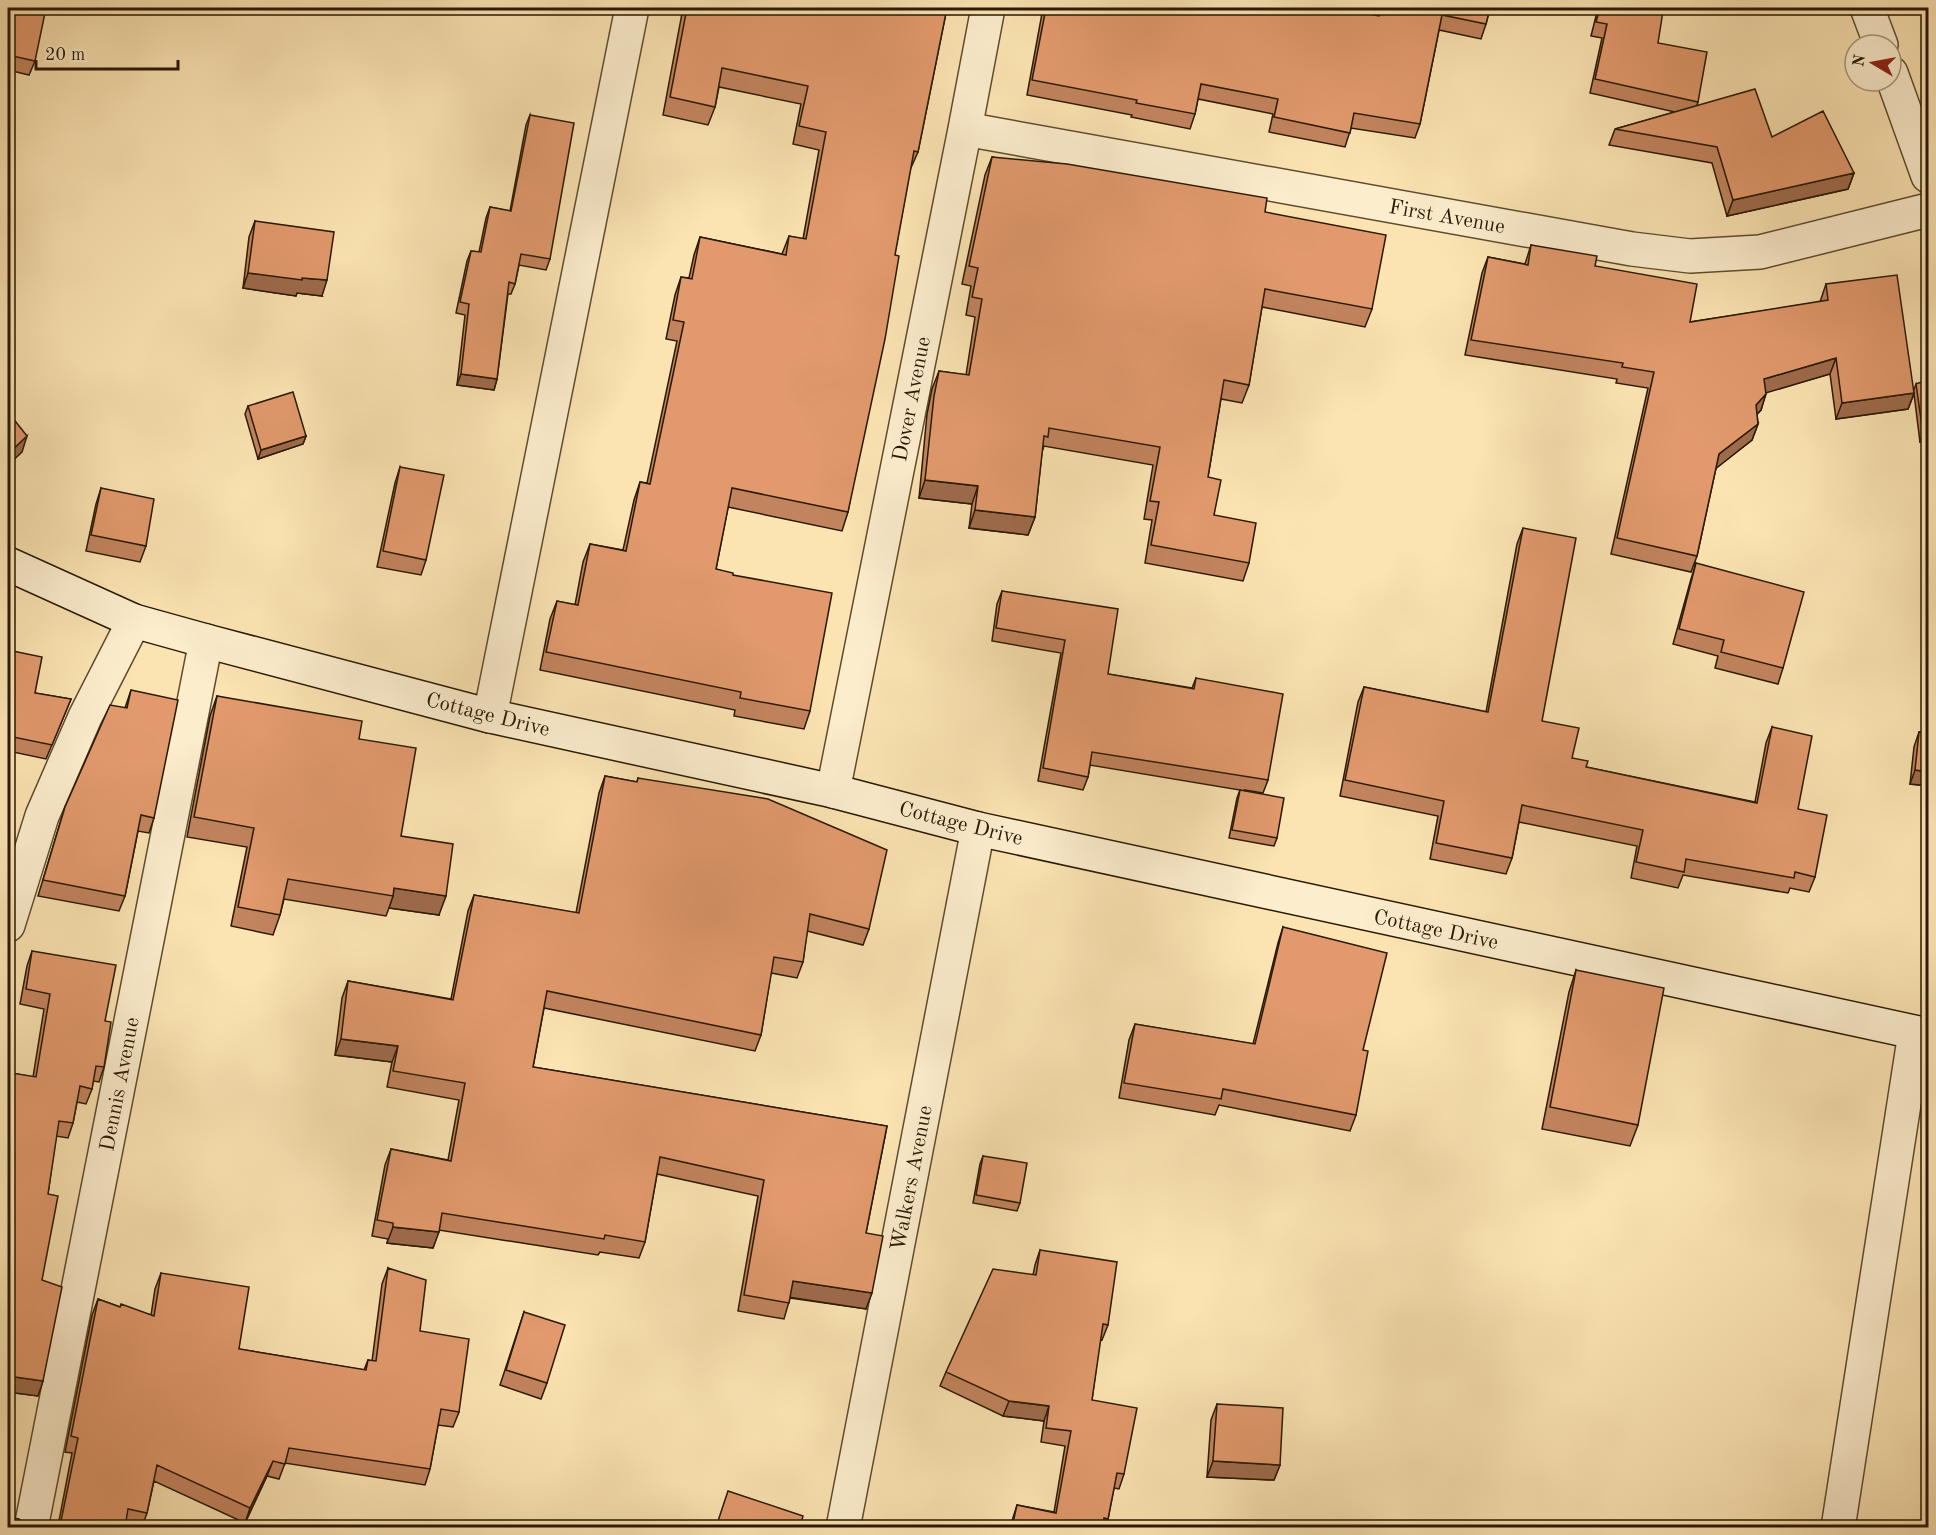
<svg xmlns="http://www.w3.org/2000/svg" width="1936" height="1535" font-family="'Old Standard TT',serif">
	<rect width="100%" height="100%" fill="#fbe3b2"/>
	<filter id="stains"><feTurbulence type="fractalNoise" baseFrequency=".00333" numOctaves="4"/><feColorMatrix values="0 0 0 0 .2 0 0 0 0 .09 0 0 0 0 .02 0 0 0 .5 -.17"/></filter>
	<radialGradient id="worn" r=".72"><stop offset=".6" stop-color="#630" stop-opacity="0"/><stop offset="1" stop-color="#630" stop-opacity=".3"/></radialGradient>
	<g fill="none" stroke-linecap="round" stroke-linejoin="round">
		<g stroke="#5e4c2e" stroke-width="36">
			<path id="street" d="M 1867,8 L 1881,45
				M 1891,73 L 1928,176
				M 965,129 L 1632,249 L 1690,256 L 1760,252 L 1928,210
				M 490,716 L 632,8
				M 833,791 L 965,129 L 988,8
				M 8,925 L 42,816 L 85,717 L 134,621
				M 31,1528 L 206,641
				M 843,1528 L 978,829
				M 1838,1528 L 1915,1033"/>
		</g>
		<g stroke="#291902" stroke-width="36">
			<path id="secondary" d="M 8,564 L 134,621 L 206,641 L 490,716 L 833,791 L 978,829 L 1928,1035"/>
		</g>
		<use href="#street" stroke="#fcedcd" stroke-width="33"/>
		<use href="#secondary" stroke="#fcedcd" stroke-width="33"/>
	</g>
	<path fill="#c2845e" stroke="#291902" stroke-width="1.5" d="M 8,8 L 35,61 L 29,75 L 8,70 Z
		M 577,8 L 594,8 L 592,11 Z
		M 683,8 L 947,8 L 918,152 L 910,170 L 848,512 L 842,531 L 728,507 L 716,569 L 733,575 L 810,711 L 804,729 L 734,716 L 735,710 L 540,670 L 550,619 L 557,601 L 575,605 L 583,562 L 590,544 L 623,550 L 634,500 L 640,482 L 647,483 L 677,341 L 666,339 L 675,295 L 681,277 L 689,278 L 694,255 L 700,237 L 782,254 L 789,236 L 803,239 L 819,150 L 793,144 L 801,104 L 719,87 L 715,107 L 708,125 L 663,115 Z
		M 1043,8 L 1338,8 L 1377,15 L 1379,8 L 1490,8 L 1486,24 L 1481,39 L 1439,30 L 1420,124 L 1415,138 L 1351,128 L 1345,147 L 1269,132 L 1273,114 L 1198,99 L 1195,114 L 1190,129 L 1131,117 L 1132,115 L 1027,95 Z
		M 1598,8 L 1647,8 L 1658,43 L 1698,102 L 1697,105 L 1854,173 L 1848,189 L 1727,216 L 1712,163 L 1609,145 L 1615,129 L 1675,112 L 1590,93 L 1602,38 L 1591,36 Z
		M 530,115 L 550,259 L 546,270 L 519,265 L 515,284 L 511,294 L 508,294 L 497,379 L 494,390 L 457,385 L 465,315 L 456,313 L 467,261 L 471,251 L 479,252 L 486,218 L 490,207 L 510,211 L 526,125 Z
		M 992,157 L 1265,212 L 1372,309 L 1365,327 L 1262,307 L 1249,385 L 1242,403 L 1221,399 L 1208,477 L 1214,515 L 1249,563 L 1243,581 L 1145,563 L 1152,520 L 1144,519 L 1153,465 L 1044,446 L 1042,452 L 1035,517 L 1028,535 L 969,528 L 972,504 L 919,498 L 927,414 L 932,389 L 939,371 L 966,375 L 975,317 L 966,315 L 971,286 L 962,284 L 985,175 Z
		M 255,221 L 322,296 L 297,293 L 296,296 L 243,288 L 249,237 Z
		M 1531,245 L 1595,266 L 1690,322 L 1820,302 L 1826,284 L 1913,392 L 1916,384 L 1929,440 L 1920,442 L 1914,394 L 1908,409 L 1836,419 L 1830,374 L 1766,392 L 1761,410 L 1757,414 L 1758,424 L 1752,440 L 1716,468 L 1697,556 L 1691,572 L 1611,554 L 1648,388 L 1616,383 L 1617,379 L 1465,355 L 1482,273 L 1488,257 L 1525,264 Z
		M 248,406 L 306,436 L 303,444 L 258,459 L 245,414 Z
		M 400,467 L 426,560 L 421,575 L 377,567 L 395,483 Z
		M 101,488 L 146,546 L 140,562 L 86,551 L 96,504 Z
		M 1523,528 L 1542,721 L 1572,758 L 1586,767 L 1755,802 L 1766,743 L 1772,727 L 1798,809 L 1815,877 L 1809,892 L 1790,888 L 1788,893 L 1683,875 L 1678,888 L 1631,878 L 1637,846 L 1519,822 L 1512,858 L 1506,874 L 1430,859 L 1438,816 L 1340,796 L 1358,702 L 1364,687 L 1486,712 L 1517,544 Z
		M 1696,563 L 1783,668 L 1778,684 L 1715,668 L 1718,656 L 1673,644 L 1691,579 Z
		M 1002,591 L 1108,674 L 1192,688 L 1196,678 L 1268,780 L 1263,793 L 1245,790 L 1277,838 L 1274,846 L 1229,838 L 1237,798 L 1240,790 L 1090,765 L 1088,777 L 1083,790 L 1038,781 L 1061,653 L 992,641 L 997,604 Z
		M 8,650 L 35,693 L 71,699 L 46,759 L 8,751 Z
		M 131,690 L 154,818 L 149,833 L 138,831 L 125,896 L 119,911 L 38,896 L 60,823 L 65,807 L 125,708 Z
		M 217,696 L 359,739 L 401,836 L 439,915 L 389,908 L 386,916 L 284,899 L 280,915 L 273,935 L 231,926 L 247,847 L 187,837 L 210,716 Z
		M 1919,732 L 1929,734 L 1929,786 L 1910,784 L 1914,747 Z
		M 605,776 L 637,782 L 638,778 L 869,929 L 863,945 L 807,931 L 803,962 L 797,978 L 771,973 L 761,1035 L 755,1051 L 544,1008 L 533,1067 L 887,1126 L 866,1233 L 866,1309 L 790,1298 L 784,1319 L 738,1311 L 758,1196 L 657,1174 L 645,1242 L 639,1258 L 600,1252 L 598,1255 L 439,1230 L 433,1248 L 387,1243 L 388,1239 L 372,1236 L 385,1165 L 391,1149 L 448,1160 L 459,1100 L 387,1087 L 392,1062 L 335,1055 L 342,998 L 348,981 L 451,999 L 468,911 L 474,895 L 576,913 L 599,793 Z
		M 1283,927 L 1363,1050 L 1356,1115 L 1350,1131 L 1219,1105 L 1215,1115 L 1119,1098 L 1129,1040 L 1135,1024 L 1253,1044 L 1278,943 Z
		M 32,951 L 105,1021 L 104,1067 L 99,1082 L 93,1081 L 92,1089 L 86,1104 L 77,1102 L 73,1123 L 68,1138 L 56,1136 L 48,1194 L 42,1280 L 43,1381 L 38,1396 L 8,1392 L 8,1085 L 12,1073 L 33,1077 L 44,1009 L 20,1004 L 27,966 Z
		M 1576,970 L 1638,1125 L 1630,1146 L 1542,1129 L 1569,992 Z
		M 983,1156 L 1020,1203 L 1017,1211 L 973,1203 L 980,1164 Z
		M 1040,1250 L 1108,1325 L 1102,1340 L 1100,1339 L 1092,1400 L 1124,1474 L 1119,1489 L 1114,1488 L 1108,1519 L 1105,1527 L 1010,1527 L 1017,1505 L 1054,1512 L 1065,1446 L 1041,1442 L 1044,1421 L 1003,1416 L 940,1386 L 946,1372 L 1033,1275 L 1035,1265 Z
		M 388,1268 L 459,1412 L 453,1427 L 438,1425 L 430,1469 L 425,1485 L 285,1463 L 279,1479 L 267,1476 L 245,1523 L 154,1481 L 147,1513 L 142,1527 L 125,1525 L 58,1526 L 72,1453 L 65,1452 L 92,1315 L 98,1299 L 120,1307 L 151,1315 L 155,1289 L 161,1273 L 239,1349 L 364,1370 L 368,1360 L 372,1361 L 382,1284 Z
		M 524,1312 L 547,1383 L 541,1399 L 500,1385 Z
		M 1217,1404 L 1280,1465 L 1274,1480 L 1207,1477 L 1211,1420 Z"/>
	<path fill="#9e6b4c" stroke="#291902" stroke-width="1.5" d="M 1854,173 L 1848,189 L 1727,216 L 1733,200 Z
		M 248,273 L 302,278 L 327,280 L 322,296 L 297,293 L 296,296 L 243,288 Z
		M 1836,358 L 1830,374 L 1759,395 L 1764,379 Z
		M 461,374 L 497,379 L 494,390 L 457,385 Z
		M 1914,393 L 1908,409 L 1836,419 L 1842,403 Z
		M 1766,394 L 1761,410 L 1750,421 L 1756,405 Z
		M 1758,424 L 1752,440 L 1714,470 L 1719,454 Z
		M 1929,432 L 1929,440 L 1920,442 L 1923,433 Z
		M 27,436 L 22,452 L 8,465 L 8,454 Z
		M 306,436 L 303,444 L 258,459 L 261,450 Z
		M 925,480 L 978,486 L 972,504 L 919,498 Z
		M 975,510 L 1035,517 L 1028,535 L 969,528 Z
		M 1915,770 L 1929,772 L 1929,786 L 1910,784 Z
		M 394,888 L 446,896 L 439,915 L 389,908 L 393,896 Z
		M 341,1039 L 398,1046 L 392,1062 L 335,1055 Z
		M 393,1227 L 439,1232 L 433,1248 L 387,1243 Z
		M 793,1281 L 872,1293 L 866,1309 L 788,1297 Z
		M 8,1376 L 43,1381 L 38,1396 L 8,1392 Z
		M 1009,1401 L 1049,1406 L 1044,1421 L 1003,1416 Z
		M 273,1461 L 267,1476 L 245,1523 L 250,1508 Z
		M 1213,1461 L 1280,1465 L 1274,1480 L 1207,1477 Z"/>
	<path fill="#e1996d" stroke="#291902" stroke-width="1.5" d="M 8,8 L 46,8 L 35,61 L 8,55 Z
		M 687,8 L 947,8 L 918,152 L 914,151 L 895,255 L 899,256 L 885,339 L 848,512 L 732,488 L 716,569 L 733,573 L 733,575 L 832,593 L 810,711 L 740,698 L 741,692 L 546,652 L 557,601 L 578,605 L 590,544 L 626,551 L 640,482 L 650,484 L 684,322 L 673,320 L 681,277 L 692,279 L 700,237 L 786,255 L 789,236 L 806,239 L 826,132 L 799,126 L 808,86 L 722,68 L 715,107 L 670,97 Z
		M 1046,8 L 1338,8 L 1379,16 L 1381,8 L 1490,8 L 1486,24 L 1442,15 L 1420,124 L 1354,113 L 1350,133 L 1274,117 L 1278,99 L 1201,84 L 1195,114 L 1136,103 L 1137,100 L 1032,80 Z
		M 1600,8 L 1647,8 L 1663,11 L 1658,43 L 1707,52 L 1698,102 L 1595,79 L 1607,24 L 1596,22 Z
		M 1755,89 L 1772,137 L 1823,111 L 1854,173 L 1733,200 L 1717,147 L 1615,129 Z
		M 530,115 L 574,123 L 550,259 L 521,254 L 515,284 L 509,282 L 497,379 L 461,374 L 469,304 L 460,302 L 471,251 L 481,252 L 490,207 L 511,211 Z
		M 992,157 L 1067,164 L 1267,198 L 1265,212 L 1386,235 L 1372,309 L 1265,289 L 1249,385 L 1224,380 L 1208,477 L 1221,480 L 1214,515 L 1256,523 L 1249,563 L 1151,545 L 1159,502 L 1150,501 L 1160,447 L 1049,428 L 1048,437 L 1044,436 L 1035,517 L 975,510 L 978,486 L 925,480 L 934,396 L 939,371 L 969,375 L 982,299 L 972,297 L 978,268 L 969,266 Z
		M 255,221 L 334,232 L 327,280 L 302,278 L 302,280 L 248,273 Z
		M 1531,245 L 1597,256 L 1595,266 L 1697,284 L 1690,322 L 1828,300 L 1826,284 L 1897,275 L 1914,393 L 1842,403 L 1836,358 L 1764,379 L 1766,394 L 1756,405 L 1758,424 L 1719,454 L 1697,556 L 1617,538 L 1654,372 L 1622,367 L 1623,363 L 1471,340 L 1488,257 L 1528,265 Z
		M 1929,379 L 1929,432 L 1923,433 L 1916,384 Z
		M 293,392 L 306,436 L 261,450 L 248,406 Z
		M 8,412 L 27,436 L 8,454 Z
		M 400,467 L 444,475 L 426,560 L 383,551 Z
		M 101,488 L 154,499 L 146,546 L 91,535 Z
		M 1523,528 L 1576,538 L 1542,721 L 1579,728 L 1572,758 L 1588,761 L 1586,767 L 1757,803 L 1772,727 L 1812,736 L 1798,809 L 1827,815 L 1815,877 L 1795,872 L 1794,878 L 1686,859 L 1684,872 L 1636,862 L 1643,830 L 1522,805 L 1512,858 L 1436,843 L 1444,801 L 1345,780 L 1364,687 L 1488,712 Z
		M 1696,563 L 1804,592 L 1783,668 L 1721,652 L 1724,640 L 1679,629 Z
		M 1002,591 L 1118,609 L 1108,674 L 1194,689 L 1196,678 L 1283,694 L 1268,780 L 1092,752 L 1088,777 L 1043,768 L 1065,640 L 996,628 Z
		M 8,650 L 42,657 L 35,693 L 71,699 L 52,745 L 8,736 Z
		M 131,690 L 178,700 L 154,818 L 141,815 L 125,896 L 43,880 L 65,807 L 110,705 L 127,708 Z
		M 217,696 L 362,721 L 359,739 L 416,748 L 401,836 L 453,844 L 446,896 L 394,888 L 393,896 L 288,879 L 280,915 L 238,907 L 254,828 L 194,817 Z
		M 1919,732 L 1929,734 L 1929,772 L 1915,770 Z
		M 605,776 L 637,782 L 638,778 L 768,799 L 887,850 L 869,929 L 810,914 L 803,962 L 774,957 L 761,1035 L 547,991 L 533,1067 L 887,1126 L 866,1233 L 883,1236 L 872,1293 L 793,1281 L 789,1303 L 744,1295 L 764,1180 L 660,1157 L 645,1242 L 605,1235 L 604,1239 L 442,1213 L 439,1232 L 393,1227 L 393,1223 L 377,1220 L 391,1149 L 451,1161 L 465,1083 L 393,1071 L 398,1046 L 341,1039 L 348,981 L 453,1000 L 474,895 L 579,913 Z
		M 1240,790 L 1284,798 L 1277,838 L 1232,830 Z
		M 1283,927 L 1387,953 L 1363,1050 L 1368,1051 L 1356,1115 L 1223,1089 L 1221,1099 L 1124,1083 L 1135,1024 L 1255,1044 Z
		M 32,951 L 116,965 L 105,1021 L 111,1022 L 104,1067 L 96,1066 L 92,1089 L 80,1086 L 73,1123 L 59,1121 L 48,1194 L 58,1196 L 42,1280 L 62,1287 L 43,1381 L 8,1376 L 8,1097 L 12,1073 L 36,1077 L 50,994 L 26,989 Z
		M 1576,970 L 1664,988 L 1638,1125 L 1550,1107 Z
		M 983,1156 L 1027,1163 L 1020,1203 L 976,1195 Z
		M 1040,1250 L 1117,1262 L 1108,1325 L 1103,1324 L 1092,1400 L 1137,1408 L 1124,1474 L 1117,1473 L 1108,1519 L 1104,1518 L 1103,1527 L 1012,1527 L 1017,1505 L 1056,1513 L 1071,1431 L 1046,1428 L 1049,1406 L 1009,1401 L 946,1372 L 993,1269 L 1036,1275 Z
		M 388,1268 L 426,1280 L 420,1331 L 469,1339 L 459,1412 L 441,1409 L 430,1469 L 289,1448 L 285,1464 L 273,1461 L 250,1508 L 157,1465 L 147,1513 L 128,1509 L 125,1527 L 47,1527 L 51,1525 L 60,1526 L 78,1438 L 71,1436 L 98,1299 L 120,1307 L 121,1304 L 154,1316 L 161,1273 L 249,1287 L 239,1349 L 366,1370 L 368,1360 L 376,1361 Z
		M 524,1312 L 565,1325 L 547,1383 L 506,1370 Z
		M 1217,1404 L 1283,1408 L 1280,1465 L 1213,1461 Z
		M 728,1491 L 803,1516 L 800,1527 L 716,1527 Z
		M 8,1517 L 19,1519 L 26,1527 L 8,1527 Z"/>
	<g text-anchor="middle" stroke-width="4.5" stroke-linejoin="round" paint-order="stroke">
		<g font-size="21" fill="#291902" stroke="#fcedcd">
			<text transform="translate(1447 216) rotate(10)" y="7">First Avenue</text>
			<text transform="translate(911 399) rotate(-79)" y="7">Dover Avenue</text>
			<text transform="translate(488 714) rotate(14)" y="7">Cottage Drive</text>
			<text transform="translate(961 823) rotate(14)" y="7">Cottage Drive</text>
			<text transform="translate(1436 929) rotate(12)" y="7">Cottage Drive</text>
			<text transform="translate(119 1084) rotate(-79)" y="7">Dennis Avenue</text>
			<text transform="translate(911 1178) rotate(-79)" y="7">Walkers Avenue</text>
		</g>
	</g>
	<rect width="1936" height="1535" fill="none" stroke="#fbe3b2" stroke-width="30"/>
	<rect x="9" y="9" width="1918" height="1517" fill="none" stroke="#291902" stroke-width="3"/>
	<rect x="15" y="15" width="1906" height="1505" fill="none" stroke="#291902" stroke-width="1.5"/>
	<g transform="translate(1873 63) rotate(280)"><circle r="28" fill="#fcedcd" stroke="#a8987c" stroke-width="1.5"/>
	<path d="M0-4.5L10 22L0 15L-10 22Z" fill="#8f2418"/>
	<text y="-9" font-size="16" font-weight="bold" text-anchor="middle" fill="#291902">N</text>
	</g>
	<path d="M36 60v9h142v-9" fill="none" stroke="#291902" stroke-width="3"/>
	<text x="45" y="60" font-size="18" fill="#291902" stroke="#fcedcd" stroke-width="4.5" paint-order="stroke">20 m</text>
	<rect width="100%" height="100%" filter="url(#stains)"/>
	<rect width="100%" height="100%" fill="url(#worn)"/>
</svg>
